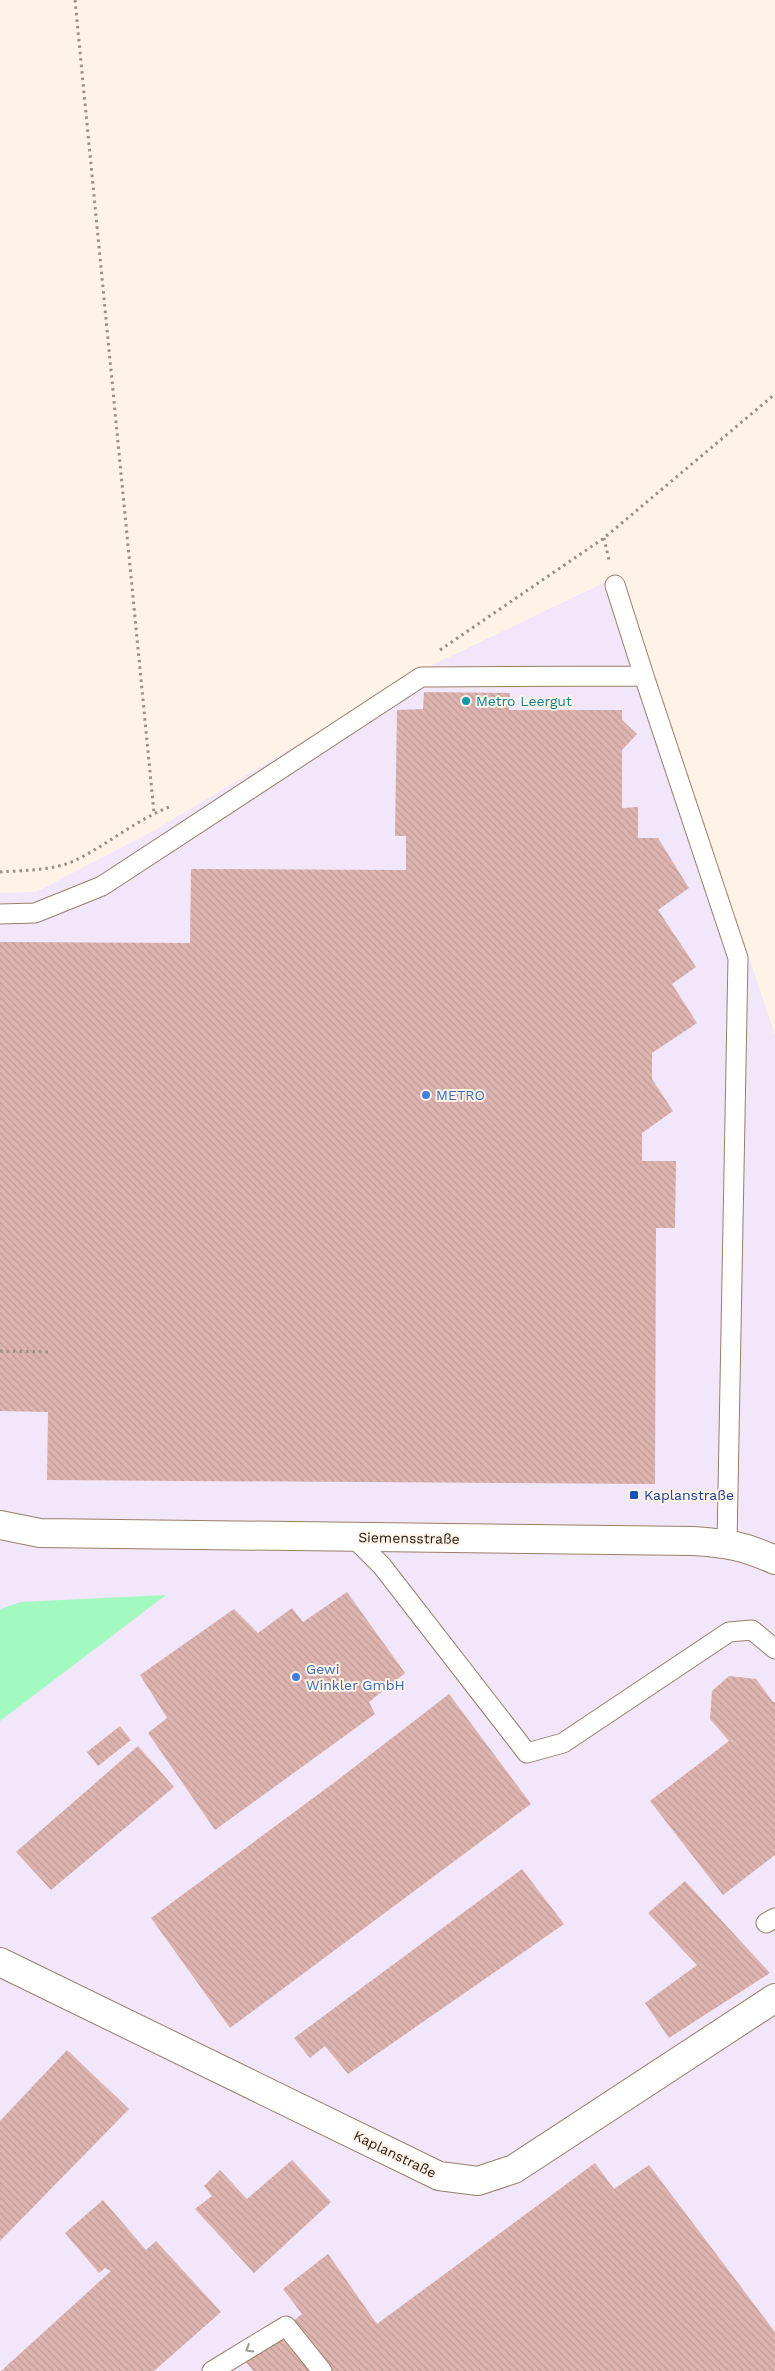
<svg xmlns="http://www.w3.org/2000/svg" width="775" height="2371" font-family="'Work Sans',sans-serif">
	<defs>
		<pattern id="building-back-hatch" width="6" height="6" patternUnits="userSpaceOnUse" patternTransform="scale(1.25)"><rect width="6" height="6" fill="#deb4b0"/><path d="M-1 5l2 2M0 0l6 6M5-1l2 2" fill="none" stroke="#be9a96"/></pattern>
	</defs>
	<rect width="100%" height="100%" fill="#fff3e8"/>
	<path fill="#f1e6fa" d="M 620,575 L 775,1035 L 775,2371 L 0,2371 L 0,893 L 36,892 L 155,830 L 418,672 Z"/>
	<path fill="#a2fac0" d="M 166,1595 L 0,1721 L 0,1609 L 21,1602 Z"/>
	<path fill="url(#building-back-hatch)" d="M 424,692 L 510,693 L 509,710 L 622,710 L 622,720 L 637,734 L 622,750 L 622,808 L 638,807 L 638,838 L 658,838 L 689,888 L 658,910 L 696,967 L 672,984 L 697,1023 L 652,1053 L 652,1079 L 673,1111 L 642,1133 L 642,1161 L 676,1161 L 675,1228 L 656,1228 L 655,1484 L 47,1480 L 48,1412 L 0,1411 L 0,942 L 190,943 L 191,869 L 406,870 L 406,836 L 395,836 L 397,710 L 423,709 Z
		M 347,1592 L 405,1673 L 369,1702 L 375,1714 L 215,1830 L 148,1733 L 167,1718 L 140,1675 L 234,1609 L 258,1633 L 292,1608 L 303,1622 Z
		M 729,1676 L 756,1679 L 773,1702 L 775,1702 L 775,1855 L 723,1895 L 650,1801 L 729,1741 L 710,1719 L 712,1691 Z
		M 449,1694 L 531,1804 L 230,2028 L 151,1918 L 335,1782 Z
		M 120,1726 L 131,1740 L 98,1766 L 87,1752 Z
		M 138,1746 L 174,1787 L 51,1890 L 16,1852 Z
		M 522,1869 L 564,1924 L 348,2074 L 325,2046 L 310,2058 L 294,2038 Z
		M 685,1881 L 770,1973 L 669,2038 L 645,2003 L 697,1965 L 648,1913 Z
		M 67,2050 L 129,2109 L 0,2241 L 0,2121 Z
		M 292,2160 L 331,2202 L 254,2273 L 195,2209 L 212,2196 L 204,2186 L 220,2170 L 247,2199 Z
		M 595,2163 L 614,2189 L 649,2165 L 775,2332 L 775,2371 L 253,2371 L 245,2361 L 302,2314 L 283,2289 L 328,2254 L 377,2324 Z
		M 103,2200 L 146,2250 L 156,2241 L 221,2312 L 154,2371 L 1,2371 L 111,2271 L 105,2268 L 99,2273 L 65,2233 Z"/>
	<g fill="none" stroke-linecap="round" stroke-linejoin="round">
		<g stroke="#997f65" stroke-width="21">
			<path id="service" d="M 615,585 L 644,676
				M 0,914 L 35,913 L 102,886 L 421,677 L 644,676 L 738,958 L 727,1543
				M 353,1537 L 382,1566 L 527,1753 L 563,1743 L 729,1632 L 752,1630 L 775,1649
				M 766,1923 L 775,1918
				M 212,2371 L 286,2326 L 322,2371"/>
		</g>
		<g stroke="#997f65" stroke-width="30">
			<path id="minor" d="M 0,1962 L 439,2176 L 478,2181 L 514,2169 L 775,1998"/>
		</g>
		<g stroke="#997f65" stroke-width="30">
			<path id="tertiary" d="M 0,1525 L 40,1533 L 693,1541 C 727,1543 744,1546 775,1560"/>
		</g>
		<path stroke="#9c9086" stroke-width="3" stroke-dasharray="2.5 4" stroke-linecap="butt" d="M 75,0 L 154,813
			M 604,538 L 609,560
			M 440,650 L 604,538 L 775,394
			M 0,872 C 24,870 53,871 76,860 C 108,844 135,821 169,807
			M 0,1351 L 48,1352"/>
		<use href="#service" stroke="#fff" stroke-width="19"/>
		<use href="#minor" stroke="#fff" stroke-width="28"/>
		<use href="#tertiary" stroke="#fff" stroke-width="28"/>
	</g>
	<defs><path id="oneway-chevron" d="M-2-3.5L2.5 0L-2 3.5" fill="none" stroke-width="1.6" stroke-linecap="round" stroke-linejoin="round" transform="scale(1.25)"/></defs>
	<use stroke="#9c9893" href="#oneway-chevron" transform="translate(249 2349) rotate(149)"/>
	<circle fill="#0f9aa8" stroke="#fff3e8" stroke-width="2" cx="466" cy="701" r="5"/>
	<g fill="#3f7fe0" stroke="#fff3e8" stroke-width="2">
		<circle cx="426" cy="1095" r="5"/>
		<circle cx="296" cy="1677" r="5"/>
	</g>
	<rect fill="#1a4fb4" stroke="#fff3e8" stroke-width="2" x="629" y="1490" width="10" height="10" rx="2.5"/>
	<g text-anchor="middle" stroke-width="4" stroke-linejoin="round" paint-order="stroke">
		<g font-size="14" fill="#0d838f" stroke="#fff3e8" text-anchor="start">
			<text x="476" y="706">Metro Leergut</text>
		</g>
		<g font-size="14" fill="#366cbe" stroke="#fff3e8" text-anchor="start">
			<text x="436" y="1100">METRO</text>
			<text x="306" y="1674">Gewi<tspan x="306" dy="16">Winkler GmbH</tspan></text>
		</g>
		<g font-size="14" fill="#164399" stroke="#fff3e8" text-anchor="start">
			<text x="644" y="1500">Kaplanstraße</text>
		</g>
		<g font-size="14" fill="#23190f" stroke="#fff3e8">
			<text transform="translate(409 1538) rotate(1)" y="5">Siemensstraße</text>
			<text transform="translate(395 2154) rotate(26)" y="5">Kaplanstraße</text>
		</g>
	</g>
</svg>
